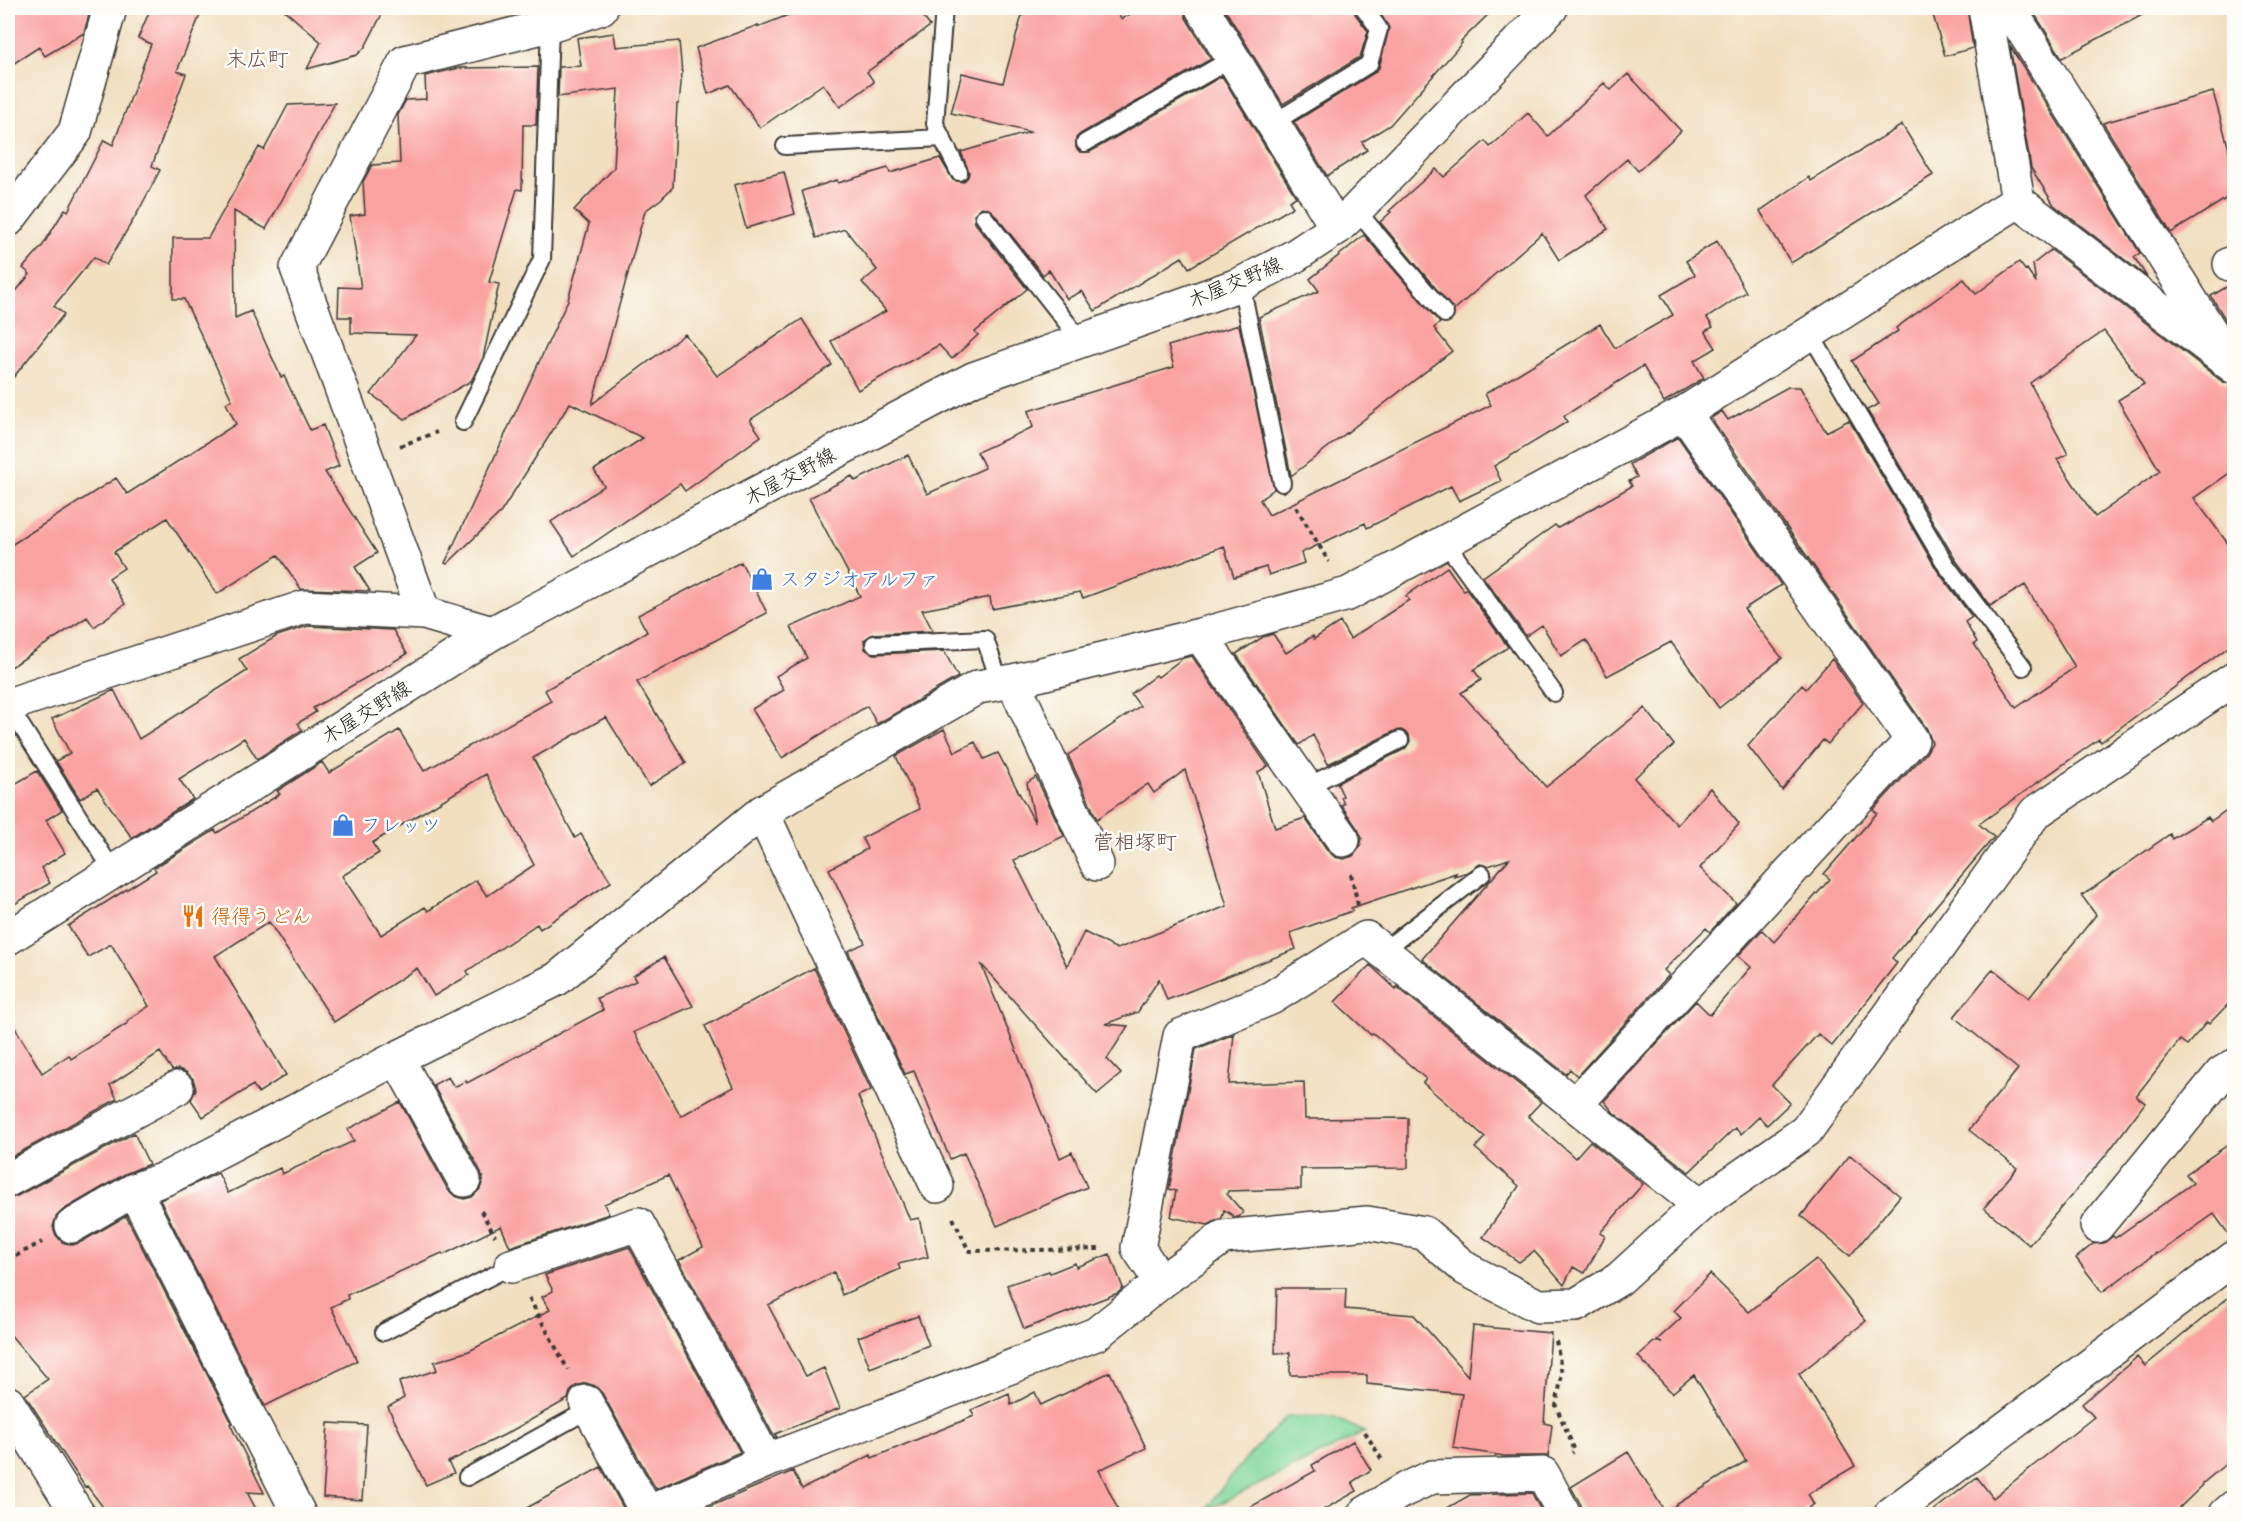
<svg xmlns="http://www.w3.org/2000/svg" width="2242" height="1522" font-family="'Playpen Sans','Klee One',sans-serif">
	<rect width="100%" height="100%" fill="#fdfcf7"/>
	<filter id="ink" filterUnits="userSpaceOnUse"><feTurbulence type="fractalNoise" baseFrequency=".0167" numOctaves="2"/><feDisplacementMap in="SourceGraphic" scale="12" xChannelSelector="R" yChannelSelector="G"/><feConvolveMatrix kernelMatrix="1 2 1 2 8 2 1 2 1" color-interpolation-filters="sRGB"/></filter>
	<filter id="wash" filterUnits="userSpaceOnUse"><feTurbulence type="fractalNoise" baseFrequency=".008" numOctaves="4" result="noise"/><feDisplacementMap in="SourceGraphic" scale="24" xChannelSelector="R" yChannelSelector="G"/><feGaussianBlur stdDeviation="1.35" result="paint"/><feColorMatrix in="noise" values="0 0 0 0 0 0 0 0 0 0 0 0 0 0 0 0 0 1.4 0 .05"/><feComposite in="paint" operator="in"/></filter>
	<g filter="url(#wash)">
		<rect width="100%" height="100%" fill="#f1dfc0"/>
		<path fill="#82d89b" stroke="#4f7a5c" stroke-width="1.5" d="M 1307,1416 L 1332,1417 L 1365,1432 L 1205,1511 C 1229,1476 1256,1446 1287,1417 Z"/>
		<g id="blocks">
			<path fill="#faa2a1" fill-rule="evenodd" d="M 8,8 L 91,8 L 84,33 L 45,56 L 39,47 L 8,67 Z
				M 151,8 L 203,8 L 177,71 L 186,74 L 152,166 L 160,170 L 138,212 L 106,265 L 94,257 L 54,306 L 64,314 L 8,384 L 8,301 L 30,274 L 23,268 L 43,245 L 65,209 L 68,211 L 104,140 L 113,145 L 151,44 L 138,38 Z
				M 282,8 L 385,8 L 365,47 L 357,55 L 307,69 L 321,42 Z
				M 806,8 L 917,8 L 930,26 L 867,72 L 874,82 L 840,107 L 823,84 L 760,128 L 730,85 L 708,94 L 696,48 L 758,25 L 758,27 Z
				M 1024,8 L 1114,8 L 1121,19 L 1142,8 L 1183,8 L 1186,18 L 1211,59 L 1080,134 L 1076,138 L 1076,148 L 1080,152 L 1090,152 L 1222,76 L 1296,197 L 1289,201 L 1293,207 L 1189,268 L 1182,257 L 1095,311 L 1082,291 L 1067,299 L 1049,270 L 1043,275 L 992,211 L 982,207 L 974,214 L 975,223 L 1027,289 L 975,332 L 978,335 L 952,359 L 939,345 L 858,390 L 831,341 L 886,311 L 862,282 L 877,270 L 845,229 L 816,238 L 802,191 L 837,180 L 838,183 L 888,168 L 890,173 L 940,158 L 953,180 L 963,182 L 968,177 L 969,172 L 961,152 L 1030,132 L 951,113 L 962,73 L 1003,83 Z
				M 1224,8 L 1354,8 L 1355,14 L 1368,31 L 1360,57 L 1283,104 Z
				M 1377,8 L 1495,8 L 1461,41 L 1462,43 L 1390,125 L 1362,142 L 1367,150 L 1327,176 L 1294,122 L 1374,73 L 1379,68 L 1389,28 Z
				M 1931,8 L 1967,8 L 1973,48 L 1945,56 Z
				M 2031,8 L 2155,8 L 2062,58 Z
				M 614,33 L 616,47 L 679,41 L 682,73 L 679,104 L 677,104 L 673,187 L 661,199 L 645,211 L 592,404 L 685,334 L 717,376 L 802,319 L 832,365 L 750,420 L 761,436 L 713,471 L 685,491 L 680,484 L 574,556 L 551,522 L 604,486 L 594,470 L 643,438 L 570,403 L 501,512 L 447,564 L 445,563 L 568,300 L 589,224 L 574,210 L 614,168 L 618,89 L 558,97 L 559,67 L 581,66 L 577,38 Z
				M 2010,46 L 2140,253 L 2134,257 L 2147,277 L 2054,205 L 2031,168 Z
				M 538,67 L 536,125 L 523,125 L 522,190 L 517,189 L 489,282 L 499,284 L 483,358 L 471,381 L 405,419 L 371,394 L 416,335 L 351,333 L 351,317 L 338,317 L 339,287 L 361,288 L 350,216 L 365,214 L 363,182 L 372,165 L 400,163 L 398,115 L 406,100 L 426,99 L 425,76 L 459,68 Z
				M 1628,74 L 1681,131 L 1638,171 L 1627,159 L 1586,195 L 1608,229 L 1559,260 L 1542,233 L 1454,310 L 1380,222 L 1391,212 L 1389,211 L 1436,169 L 1444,177 L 1485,141 L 1490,147 L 1528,113 L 1548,136 L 1604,83 L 1611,90 Z
				M 2213,92 L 2235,171 L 2235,193 L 2171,233 L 2103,123 Z
				M 335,103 L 266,229 L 234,211 L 235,318 L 251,311 L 281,377 L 284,376 L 310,430 L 323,425 L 339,466 L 325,472 L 377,553 L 355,567 L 370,591 L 301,589 L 278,555 L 217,594 L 167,518 L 114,552 L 124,568 L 109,578 L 125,604 L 94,627 L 87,617 L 8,669 L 8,547 L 116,478 L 127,494 L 236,424 L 226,403 L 232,400 L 184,299 L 173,299 L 173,238 L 208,238 L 259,147 L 264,150 L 288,105 Z
				M 1902,125 L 1933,175 L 1791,263 L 1760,211 L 1809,177 L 1811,181 Z
				M 784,172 L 795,214 L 746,228 L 734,185 Z
				M 1364,235 L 1440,323 L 1434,328 L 1452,351 L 1291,476 L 1259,317 L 1319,291 L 1310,279 Z
				M 1717,241 L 1746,292 L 1707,318 L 1713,327 L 1705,331 L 1716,348 L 1694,361 L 1704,378 L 1664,402 L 1643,366 L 1564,416 L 1567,422 L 1494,466 L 1501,481 L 1459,501 L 1451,486 L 1367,528 L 1365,523 L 1301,553 L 1304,563 L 1269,575 L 1266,567 L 1234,577 L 1224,546 L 1083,598 L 1080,592 L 992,609 L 990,597 L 922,610 L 933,631 L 873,634 L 864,640 L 865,649 L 874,654 L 944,651 L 958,677 L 877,724 L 867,706 L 782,758 L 752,709 L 784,690 L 776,676 L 807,658 L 791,627 L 860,596 L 809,498 L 852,476 L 855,481 L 908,455 L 927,494 L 985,468 L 977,452 L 1033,427 L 1028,411 L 1174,367 L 1168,346 L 1239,325 L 1274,489 L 1260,500 L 1269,515 L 1491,405 L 1485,394 L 1600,324 L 1615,348 L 1673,315 L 1661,295 L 1695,275 L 1686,261 Z
				M 2051,250 L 2223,382 L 2235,385 L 2235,469 L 2194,498 L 2235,553 L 2235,642 L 2101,742 L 2099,739 L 1979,824 L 1994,837 L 1892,958 L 1897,963 L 1832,1046 L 1818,1034 L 1772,1085 L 1790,1103 L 1767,1125 L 1759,1117 L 1741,1134 L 1735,1128 L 1689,1172 L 1614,1113 L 1604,1101 L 1696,1001 L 1710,1015 L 1751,967 L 1738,956 L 1762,930 L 1774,942 L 1830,879 L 1824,874 L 1877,813 L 1873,810 L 1926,753 L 1932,743 L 1927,729 L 1711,418 L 1722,411 L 1728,420 L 1788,387 L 1800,387 L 1826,432 L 1849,420 L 1937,570 L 1972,617 L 1965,622 L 1977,642 L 1974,644 L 2016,708 L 2075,667 L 2025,585 L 1990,606 L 1955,559 L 1867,410 L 1879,404 L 1852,361 L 1898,331 L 1896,328 L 1964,279 L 1976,294 L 2019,262 L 2025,270 L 2027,269 L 2036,283 L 2033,264 ZM 2104,331 L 2144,384 L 2118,400 L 2160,471 L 2095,517 L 2057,459 L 2068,454 L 2030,383 Z
				M 2235,282 L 2235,335 L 2211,296 Z
				M 1678,437 L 1781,585 L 1744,609 L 1782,658 L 1719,708 L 1671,642 L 1607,676 L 1586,640 L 1561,656 L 1542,625 L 1526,636 L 1483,577 L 1555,525 L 1558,528 L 1632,486 L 1629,481 L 1637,477 L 1630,464 Z
				M 741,562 L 767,613 L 637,682 L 686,763 L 649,786 L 606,717 L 533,758 L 575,838 L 581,834 L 611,882 L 540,929 L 537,924 L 467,971 L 469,975 L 434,996 L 417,968 L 334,1022 L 269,922 L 215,956 L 286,1075 L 258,1093 L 253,1085 L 203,1117 L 191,1100 L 196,1089 L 193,1079 L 186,1072 L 178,1069 L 172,1070 L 160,1052 L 110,1085 L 117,1099 L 8,1159 L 8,1016 L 42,1073 L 69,1055 L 71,1059 L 128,1023 L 127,1021 L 149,1006 L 111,944 L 88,957 L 68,926 L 156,871 L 154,868 L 215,830 L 217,833 L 280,794 L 277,791 L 322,762 L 329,773 L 399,730 L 424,771 L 551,701 L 545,690 L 647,632 L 638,615 ZM 486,774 L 534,865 L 487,896 L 476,880 L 428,911 L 425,907 L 381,935 L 342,876 L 379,853 L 372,843 Z
				M 1447,567 L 1464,591 L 1466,589 L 1508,647 L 1474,670 L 1481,680 L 1461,693 L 1546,787 L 1645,708 L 1674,745 L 1634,778 L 1677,825 L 1710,788 L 1739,824 L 1700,868 L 1736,903 L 1710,932 L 1706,928 L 1664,970 L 1669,975 L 1577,1076 L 1570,1069 L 1566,1074 L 1422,959 L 1509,859 L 1488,866 L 1480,864 L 1468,872 L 1454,876 L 1456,873 L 1351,908 L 1352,911 L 1290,933 L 1296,949 L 1167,1000 L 1159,979 L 1138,1012 L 1105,1024 L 1128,1026 L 1107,1059 L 1121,1074 L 1097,1094 L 981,964 L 1060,1158 L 1072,1152 L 1087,1187 L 997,1226 L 964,1153 L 950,1159 L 914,1071 L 905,1074 L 848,951 L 865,943 L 829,869 L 867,849 L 862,838 L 920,809 L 896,756 L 944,729 L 955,752 L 975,742 L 984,759 L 998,753 L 1035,823 L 1027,783 L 1036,777 L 1064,836 L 1014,860 L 1067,966 L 1084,932 L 1117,949 L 1227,906 L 1185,770 L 1154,793 L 1148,784 L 1097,819 L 1068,755 L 1140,706 L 1131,694 L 1156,675 L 1158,677 L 1183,658 L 1192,656 L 1268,766 L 1258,772 L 1275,828 L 1305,818 L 1328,851 L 1335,857 L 1344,859 L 1353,856 L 1360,847 L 1362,838 L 1358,829 L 1341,805 L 1344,804 L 1341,797 L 1343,796 L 1337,783 L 1405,749 L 1410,741 L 1409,735 L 1401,730 L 1395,731 L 1328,764 L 1313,735 L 1299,745 L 1236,654 L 1263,637 L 1273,634 L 1286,653 L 1313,636 L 1314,639 L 1340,622 L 1350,639 L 1409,600 L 1406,596 Z
				M 308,626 L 393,630 L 407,654 L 313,708 L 316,712 L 298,723 L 302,730 L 257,759 L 244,738 L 179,779 L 193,799 L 132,838 L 97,788 L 80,799 L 56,761 L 70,753 L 52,719 L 114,690 L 139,739 L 247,671 L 239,659 L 277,636 Z
				M 1832,659 L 1863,703 L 1828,744 L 1823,740 L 1782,790 L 1748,746 L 1802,685 L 1806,689 Z
				M 37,771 L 62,810 L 46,820 L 65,853 L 41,868 L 50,883 L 8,908 L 8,788 Z
				M 2235,804 L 2235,997 L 2209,1024 L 2207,1022 L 2187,1045 L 2180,1040 L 2136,1096 L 2145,1103 L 2106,1155 L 2029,1245 L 1984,1208 L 2017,1168 L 1969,1130 L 2018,1069 L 1954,1017 L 1993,969 L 2029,998 L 2096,915 L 2082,896 L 2170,834 L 2172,839 L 2208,817 L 2211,821 Z
				M 664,957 L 693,1006 L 634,1032 L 681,1116 L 733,1087 L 705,1026 L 814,968 L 871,1090 L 858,1096 L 910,1220 L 919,1218 L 928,1257 L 898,1264 L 900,1269 L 842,1295 L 834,1272 L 768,1305 L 806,1376 L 824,1368 L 840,1408 L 775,1434 L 777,1437 L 775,1438 L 679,1260 L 703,1247 L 668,1175 L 604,1204 L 609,1214 L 510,1247 L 501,1226 L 443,1255 L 442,1253 L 347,1295 L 348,1299 L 331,1307 L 357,1361 L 265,1406 L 160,1200 L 218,1173 L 228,1193 L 280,1168 L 282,1174 L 354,1141 L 348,1129 L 400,1102 L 448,1190 L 455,1196 L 464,1199 L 472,1197 L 480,1189 L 483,1180 L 481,1172 L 433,1085 L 448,1077 L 454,1087 L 466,1081 L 467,1083 L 603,1010 L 597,998 L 636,981 L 633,976 Z
				M 1370,965 L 1396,989 L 1397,987 L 1541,1102 L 1528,1116 L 1575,1158 L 1590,1141 L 1643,1184 L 1600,1233 L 1605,1236 L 1585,1273 L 1573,1267 L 1564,1285 L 1534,1251 L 1519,1262 L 1483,1237 L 1519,1186 L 1475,1148 L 1485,1137 L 1423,1083 L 1426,1079 L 1373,1033 L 1371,1035 L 1335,1002 Z
				M 1234,1034 L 1229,1084 L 1304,1082 L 1305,1119 L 1408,1118 L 1408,1168 L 1301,1169 L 1301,1189 L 1228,1191 L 1227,1194 L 1243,1212 L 1239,1217 L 1235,1217 L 1224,1210 L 1222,1218 L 1208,1225 L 1171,1217 L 1176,1191 L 1169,1189 L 1196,1049 Z
				M 134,1133 L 149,1164 L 125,1174 L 63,1210 L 56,1217 L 53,1227 L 56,1235 L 62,1242 L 73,1245 L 81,1242 L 126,1216 L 232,1423 L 230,1424 L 264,1493 L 247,1492 L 259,1515 L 109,1515 L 87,1486 L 85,1487 L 25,1395 L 48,1379 L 8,1332 L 8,1199 L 17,1196 Z
				M 2235,1140 L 2235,1240 L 2232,1239 L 2214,1214 L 2157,1254 L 2156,1253 L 2102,1292 L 2076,1258 L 2093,1244 L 2104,1243 L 2113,1236 L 2115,1238 L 2193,1183 L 2186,1174 Z
				M 1850,1155 L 1900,1196 L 1850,1256 L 1801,1216 Z
				M 629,1247 L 740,1452 L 656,1489 L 602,1393 L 595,1386 L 586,1383 L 576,1386 L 570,1392 L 568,1399 L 504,1435 L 448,1462 L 454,1473 L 426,1485 L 388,1407 L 404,1398 L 399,1382 L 437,1370 L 434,1362 L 469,1351 L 550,1310 L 542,1297 L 553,1291 L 545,1275 Z
				M 1110,1254 L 1123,1288 L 1118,1293 L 1024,1329 L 1007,1285 L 1049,1271 L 1050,1273 L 1075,1263 L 1076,1267 Z
				M 1816,1259 L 1866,1321 L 1799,1374 L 1855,1466 L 1808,1494 L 1814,1504 L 1797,1515 L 1583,1515 L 1581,1505 L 1571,1487 L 1628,1452 L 1665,1512 L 1746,1461 L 1694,1375 L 1672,1393 L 1638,1356 L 1654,1342 L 1662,1342 L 1657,1340 L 1681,1318 L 1674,1311 L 1710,1274 L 1749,1312 Z
				M 1277,1288 L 1346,1288 L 1345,1309 L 1414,1315 L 1468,1376 L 1473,1326 L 1551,1333 L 1544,1423 L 1552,1425 L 1548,1456 L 1504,1456 L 1453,1448 L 1462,1394 L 1367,1384 L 1367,1375 L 1290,1375 L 1290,1353 L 1275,1353 Z
				M 2235,1292 L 2235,1456 L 2202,1484 L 2203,1485 L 2172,1515 L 1928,1515 L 1977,1477 L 1993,1498 L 2094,1417 L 2082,1404 L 2137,1357 L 2145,1366 Z
				M 918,1316 L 929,1345 L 870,1368 L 858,1337 Z
				M 1110,1372 L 1146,1448 L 1099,1470 L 1121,1515 L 690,1515 L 793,1471 L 802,1489 L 871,1455 L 872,1458 L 974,1416 L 971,1410 L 1009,1393 L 1011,1405 L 1035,1392 L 1041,1405 Z
				M 328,1423 L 367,1425 L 362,1500 L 323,1497 Z
				M 1353,1441 L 1371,1470 L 1352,1482 L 1357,1491 L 1314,1515 L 1236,1515 L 1315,1471 L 1312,1465 Z
				M 601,1467 L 627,1515 L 514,1515 Z
				M 1532,1493 L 1543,1515 L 1435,1515 L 1470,1495 Z"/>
		</g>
	</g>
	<g filter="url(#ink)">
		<use href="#blocks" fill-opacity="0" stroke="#3c3935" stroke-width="1.5"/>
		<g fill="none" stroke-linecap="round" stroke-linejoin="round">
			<g stroke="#3c3935" stroke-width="20">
				<path id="lane" d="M 944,8 L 935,124 L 959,172
					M 1273,123 L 1369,64 L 1379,29 L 1364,8
					M 1085,143 L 1233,58
					M 785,146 L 942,138
					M 1356,210 L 1445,314
					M 984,217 L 1082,342
					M 1241,284 L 1282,483
					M 1810,333 L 1946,565 L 2023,667
					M 463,422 L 542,259 L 550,25
					M 1445,542 L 1554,693
					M 874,644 L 985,639 L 1000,683
					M 8,705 L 113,871
					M 1306,787 L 1400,740
					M 1383,951 L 1482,874
					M 384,1332 L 511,1266
					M 467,1477 L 590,1409"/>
			</g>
			<g stroke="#3c3935" stroke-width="36">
				<path id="street" d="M 1202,8 L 1337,228
					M 1985,8 L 2018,201 L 2234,367
					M 2009,8 L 2222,350
					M 8,220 L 75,132 L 110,8
					M 2230,264 L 2234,263
					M 424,613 L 297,268 L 405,62 L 550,25 L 601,8
					M 1200,635 L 1343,840
					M 1013,681 L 1097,864
					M 8,705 L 305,607 L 424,613 L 492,633
					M 762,812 L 937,1186
					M 397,1058 L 464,1180
					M 1575,1105 L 1912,740 L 1684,413
					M 8,1180 L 177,1088
					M 134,1190 L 299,1514
					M 72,1226 L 134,1190 L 167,1178 L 397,1058 L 557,979 L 762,812 L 978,687 L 1013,681 L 1200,635 L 1348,594 L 1684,413 L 2018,201
					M 2097,1226 L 2222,1073 L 2234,1066
					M 511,1266 L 638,1224 L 766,1461
					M 1161,1282 L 1138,1248 L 1180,1036 L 1271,998 L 1366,938 L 1700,1205
					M 586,1402 L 648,1514
					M 8,1403 L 78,1514
					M 647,1513 L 766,1461 L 1096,1334 L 1161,1282 L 1223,1237 L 1367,1223 L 1424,1233 L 1466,1269 L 1538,1306 L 1576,1305 L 1619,1279 L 1700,1205 L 1806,1131 L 2035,813 L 2234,679
					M 1364,1514 L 1400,1492 L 1432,1477 L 1543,1474 L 1564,1514
					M 1891,1514 L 2234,1258
					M 2226,1514 L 2234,1507"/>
			</g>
			<g stroke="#3c3935" stroke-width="36">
				<path id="secondary" d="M 8,938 L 492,633 L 973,379 L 1241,284 L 1293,257 L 1337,228 L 1356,210 L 1551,8"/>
			</g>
			<path stroke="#3c3935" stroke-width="4" stroke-dasharray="4.5 4.5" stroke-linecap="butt" d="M 400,446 L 437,432
				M 1296,507 L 1329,562
				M 1351,874 L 1358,905
				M 481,1211 L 495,1236
				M 953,1218 L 969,1251 L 1102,1249
				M 8,1260 L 42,1242
				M 529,1298 L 568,1370
				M 1556,1341 L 1562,1374 L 1556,1406 L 1575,1451 L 1572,1453
				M 1365,1432 L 1382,1460"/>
			<use href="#lane" stroke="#fff" stroke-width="16"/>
			<use href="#street" stroke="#fff" stroke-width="33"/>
			<use href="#secondary" stroke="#fff" stroke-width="33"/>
		</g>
	</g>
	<defs>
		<g id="shop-bare" transform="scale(1.8)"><path d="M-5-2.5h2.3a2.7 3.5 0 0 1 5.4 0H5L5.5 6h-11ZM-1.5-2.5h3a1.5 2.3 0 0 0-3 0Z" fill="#3f7fe0" stroke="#fdfcf7" stroke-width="2.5" paint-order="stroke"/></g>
		<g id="restaurant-bare" transform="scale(1.8)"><path d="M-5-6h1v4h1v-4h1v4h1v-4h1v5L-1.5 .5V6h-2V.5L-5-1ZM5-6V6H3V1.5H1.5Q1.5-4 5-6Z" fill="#e8710a" stroke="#fdfcf7" stroke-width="2.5" paint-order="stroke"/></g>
	</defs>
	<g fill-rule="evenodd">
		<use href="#shop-bare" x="762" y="579"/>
		<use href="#shop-bare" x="343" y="825"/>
		<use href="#restaurant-bare" x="193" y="916"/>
	</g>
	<g text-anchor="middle" stroke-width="5" stroke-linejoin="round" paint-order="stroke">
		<g font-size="20" fill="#1c1c1c" stroke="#fdfcf7">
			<text transform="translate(1235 282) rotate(-23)" y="7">木屋交野線</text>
			<text transform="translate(790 476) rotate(-28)" y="7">木屋交野線</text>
			<text transform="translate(366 712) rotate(-32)" y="7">木屋交野線</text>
		</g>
		<g font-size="20" fill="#366cbe" stroke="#fdfcf7" text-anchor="start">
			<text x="780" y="586">スタジオアルファ</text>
			<text x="361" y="832">フレッツ</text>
		</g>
		<g font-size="20" fill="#c56008" stroke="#fdfcf7" text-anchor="start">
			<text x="211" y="923">得得うどん</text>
		</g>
		<g font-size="21" fill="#6a4b4b" stroke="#fdfcf7">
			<text x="257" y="66">末広町</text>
			<text x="1135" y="849">菅相塚町</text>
		</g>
	</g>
	<rect width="2242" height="1522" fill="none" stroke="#fdfcf7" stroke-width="30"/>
</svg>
